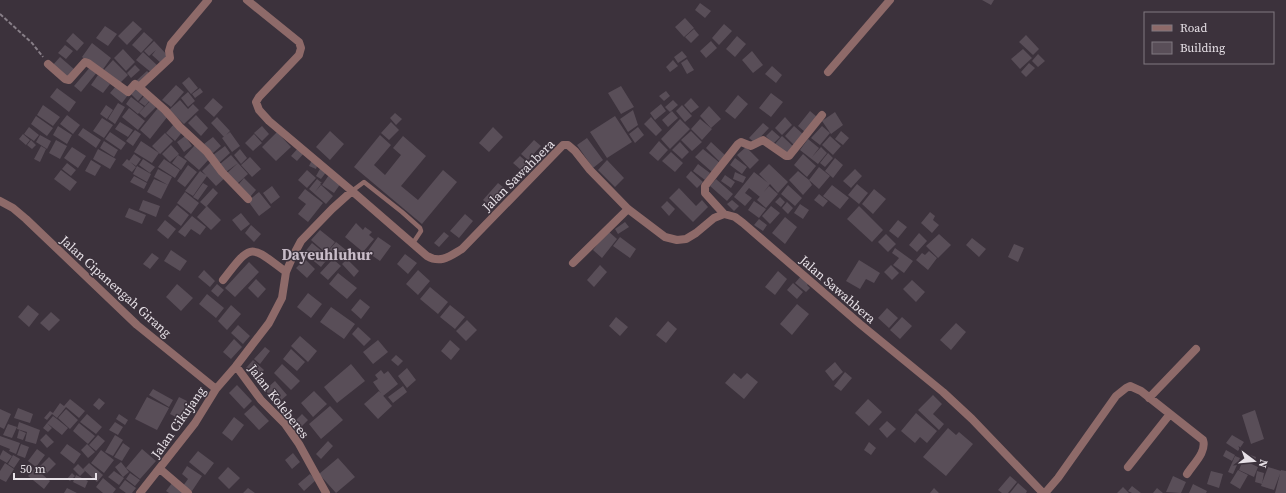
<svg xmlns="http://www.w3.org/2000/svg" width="1286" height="493" font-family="'Source Serif 4',serif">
	<rect width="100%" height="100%" fill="#3c323c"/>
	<path fill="#594e58" d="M 982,0 L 994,0 L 991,5 Z
		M 700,3 L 711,11 L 705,18 L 695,10 Z
		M 685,18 L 694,28 L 684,37 L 675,27 Z
		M 133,21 L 142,29 L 127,45 L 118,36 Z
		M 724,24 L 732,31 L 719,45 L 712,38 Z
		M 105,26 L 117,34 L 108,46 L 96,38 Z
		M 694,29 L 699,35 L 691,43 L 685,37 Z
		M 144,32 L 153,40 L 141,53 L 132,45 Z
		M 73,33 L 84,43 L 77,51 L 66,41 Z
		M 1026,35 L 1039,49 L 1033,55 L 1019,42 Z
		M 737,36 L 746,44 L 735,57 L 726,49 Z
		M 154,41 L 169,57 L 162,64 L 152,55 L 156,50 L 149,56 L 144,51 Z
		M 711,41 L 717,48 L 706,58 L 700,51 Z
		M 92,43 L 111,58 L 101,72 L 82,57 Z
		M 65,45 L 73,51 L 66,59 L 58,53 Z
		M 123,49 L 135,62 L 126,71 L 114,58 Z
		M 1023,49 L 1032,58 L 1020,69 L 1011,59 Z
		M 682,51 L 687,57 L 678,63 L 674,57 Z
		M 752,51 L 763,65 L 753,73 L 742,60 Z
		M 143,52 L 158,66 L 152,73 L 136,60 Z
		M 1038,54 L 1045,61 L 1038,67 L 1032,61 Z
		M 60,57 L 75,70 L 68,79 L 52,66 Z
		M 687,59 L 694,70 L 687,74 L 681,63 Z
		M 113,60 L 128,75 L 118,85 L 103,71 Z
		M 673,60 L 678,66 L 670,72 L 666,67 Z
		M 1029,63 L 1035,68 L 1026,77 L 1021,72 Z
		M 135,65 L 140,70 L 131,78 L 127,73 Z
		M 91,66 L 98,71 L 81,92 L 74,86 Z
		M 772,66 L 782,75 L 776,83 L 765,74 Z
		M 147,71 L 151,75 L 141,85 L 136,81 Z
		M 98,75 L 110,84 L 103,93 L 91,85 Z
		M 189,77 L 198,88 L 191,94 L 182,83 Z
		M 176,85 L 184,92 L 171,107 L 162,100 Z
		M 116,86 L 128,95 L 122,103 L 110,93 Z
		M 136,86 L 144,94 L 138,101 L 130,93 Z
		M 621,86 L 634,107 L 621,114 L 608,93 Z
		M 57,88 L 76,102 L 69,112 L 50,97 Z
		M 200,88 L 203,92 L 195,98 L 192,94 Z
		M 666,91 L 670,96 L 664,101 L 659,96 Z
		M 188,92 L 195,101 L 188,107 L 181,98 Z
		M 771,93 L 783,102 L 771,117 L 759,108 Z
		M 145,95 L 151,99 L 145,106 L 139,102 Z
		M 738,95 L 748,104 L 735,119 L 725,111 Z
		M 131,97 L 144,107 L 138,114 L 126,104 Z
		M 213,98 L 223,107 L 214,117 L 204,108 Z
		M 691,98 L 699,107 L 691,113 L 684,105 Z
		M 151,100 L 157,106 L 145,118 L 139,113 Z
		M 180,100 L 188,109 L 193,104 L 199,110 L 184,124 L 169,110 Z
		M 673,100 L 678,105 L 670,112 L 665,107 Z
		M 118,103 L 125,107 L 115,124 L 108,119 Z
		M 661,104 L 666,111 L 655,120 L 650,113 Z
		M 43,105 L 60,117 L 53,126 L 37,115 Z
		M 106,105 L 113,110 L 107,119 L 100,114 Z
		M 682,105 L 692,116 L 685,122 L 676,111 Z
		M 709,106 L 721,119 L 711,128 L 700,116 Z
		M 129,108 L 145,121 L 138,130 L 122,117 Z
		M 158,108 L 168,116 L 150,139 L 140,130 Z
		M 633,110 L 638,125 L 628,132 L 620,119 Z
		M 672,111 L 678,118 L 668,127 L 662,120 Z
		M 810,111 L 817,117 L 805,132 L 798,126 Z
		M 835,112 L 843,125 L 831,134 L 822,121 Z
		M 395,113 L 402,119 L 396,125 L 390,118 Z
		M 67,115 L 80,125 L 73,134 L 60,124 Z
		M 196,115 L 208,128 L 201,136 L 188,123 Z
		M 36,116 L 53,128 L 47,136 L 31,124 Z
		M 615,116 L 632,142 L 607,158 L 590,132 Z
		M 217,117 L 230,131 L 224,137 L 211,123 Z
		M 651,117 L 662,130 L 656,136 L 644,124 Z
		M 785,117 L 792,125 L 782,135 L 775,128 Z
		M 102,118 L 113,125 L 104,138 L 93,131 Z
		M 680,119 L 690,129 L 670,149 L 661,139 Z
		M 700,119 L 712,129 L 702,140 L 691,129 Z
		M 120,122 L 133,130 L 128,137 L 115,129 Z
		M 391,122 L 399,130 L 389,140 L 381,133 Z
		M 763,123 L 769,128 L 755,143 L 749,138 Z
		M 174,124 L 183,131 L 175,141 L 166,133 Z
		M 58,126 L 72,135 L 67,144 L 53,135 Z
		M 262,126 L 269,134 L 262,141 L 254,133 Z
		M 794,126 L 804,135 L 794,145 L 785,136 Z
		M 822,126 L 830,133 L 820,145 L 811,138 Z
		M 29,127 L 39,135 L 34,141 L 24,134 Z
		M 493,127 L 503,137 L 489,152 L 479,143 Z
		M 638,127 L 644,135 L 635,143 L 629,134 Z
		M 83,128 L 101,140 L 96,148 L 78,135 Z
		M 135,130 L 141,134 L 133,146 L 126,141 Z
		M 772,130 L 780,137 L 773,144 L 766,136 Z
		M 330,131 L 344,144 L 330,160 L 316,147 Z
		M 691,131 L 702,142 L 692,151 L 681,140 Z
		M 841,131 L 849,138 L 843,145 L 835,139 Z
		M 110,132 L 126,143 L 121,150 L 105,139 Z
		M 230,132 L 240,146 L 232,152 L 222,138 Z
		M 277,132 L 291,147 L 276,161 L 262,147 Z
		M 165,133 L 173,141 L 160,154 L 152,146 Z
		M 23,134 L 30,140 L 26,145 L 19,139 Z
		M 254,134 L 262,143 L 253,151 L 245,143 Z
		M 40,135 L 51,141 L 47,149 L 36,142 Z
		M 380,135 L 391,145 L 374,165 L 385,175 L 401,155 L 393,148 L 403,136 L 426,156 L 401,186 L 418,200 L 443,170 L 457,182 L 422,224 L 354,167 Z
		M 185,136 L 192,146 L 184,152 L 177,142 Z
		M 782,136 L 795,148 L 787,156 L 775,144 Z
		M 830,136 L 841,146 L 833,155 L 822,145 Z
		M 213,137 L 221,146 L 213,153 L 204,144 Z
		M 587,138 L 603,160 L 593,168 L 577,145 Z
		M 808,139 L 819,148 L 812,157 L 821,147 L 827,153 L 818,164 L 800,150 Z
		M 31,140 L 36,145 L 32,149 L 27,145 Z
		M 56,140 L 67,146 L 60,159 L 49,153 Z
		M 534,140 L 541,146 L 528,160 L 521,154 Z
		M 104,141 L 118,150 L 114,157 L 100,148 Z
		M 141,141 L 159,153 L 152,163 L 134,152 Z
		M 659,141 L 668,150 L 658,161 L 649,153 Z
		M 680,142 L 689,152 L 682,159 L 672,150 Z
		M 711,142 L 726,156 L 720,162 L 706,148 Z
		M 171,145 L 179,154 L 170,162 L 162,154 Z
		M 195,145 L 210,158 L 199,170 L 184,157 Z
		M 41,146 L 46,149 L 40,162 L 34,159 Z
		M 225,146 L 230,153 L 219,163 L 213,155 Z
		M 72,147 L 86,156 L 78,168 L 64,158 Z
		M 299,147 L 305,152 L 297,161 L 291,156 Z
		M 746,147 L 759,160 L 750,169 L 737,155 Z
		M 98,149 L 116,159 L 110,169 L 93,159 Z
		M 240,149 L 247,158 L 241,164 L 234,155 Z
		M 703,149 L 720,163 L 712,172 L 695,157 Z
		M 671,152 L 683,163 L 675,172 L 662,161 Z
		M 828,153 L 833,158 L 825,167 L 820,163 Z
		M 134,154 L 141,159 L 136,166 L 129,161 Z
		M 803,154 L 816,166 L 807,177 L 794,165 Z
		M 178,155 L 187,161 L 181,170 L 172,163 Z
		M 231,155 L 238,163 L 226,172 L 220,164 Z
		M 520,156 L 528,163 L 521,170 L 513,163 Z
		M 250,157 L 261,169 L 252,177 L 241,165 Z
		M 735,158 L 747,167 L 742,174 L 730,165 Z
		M 835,158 L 843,165 L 833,178 L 825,171 Z
		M 127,159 L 136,167 L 132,172 L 122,165 Z
		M 143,159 L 155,167 L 150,173 L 139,165 Z
		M 164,159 L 180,170 L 175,178 L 158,167 Z
		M 91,160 L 101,166 L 95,176 L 85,171 Z
		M 312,160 L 318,163 L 316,169 L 309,166 Z
		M 607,160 L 624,178 L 615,187 L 598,170 Z
		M 212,161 L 226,177 L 216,186 L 202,171 Z
		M 67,163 L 76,170 L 71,176 L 62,169 Z
		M 238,163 L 248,174 L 237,184 L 227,173 Z
		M 698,164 L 710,173 L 705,180 L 693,171 Z
		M 769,164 L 788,182 L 778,193 L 770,184 L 760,197 L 749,188 L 745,193 L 752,198 L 745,206 L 734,197 L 754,172 L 768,183 L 759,174 Z
		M 188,165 L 197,172 L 185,187 L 177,181 Z
		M 137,166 L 151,174 L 147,182 L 133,174 Z
		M 321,167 L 327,171 L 321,179 L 316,176 Z
		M 819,167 L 830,176 L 819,189 L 809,180 Z
		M 158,169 L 172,177 L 168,185 L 154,177 Z
		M 855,169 L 862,176 L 851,188 L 843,181 Z
		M 61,170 L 77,182 L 70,191 L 54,179 Z
		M 307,170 L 316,178 L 307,188 L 298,180 Z
		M 200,171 L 207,176 L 193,196 L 185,191 Z
		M 691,171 L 703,182 L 697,188 L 686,177 Z
		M 798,171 L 809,180 L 812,185 L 803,195 L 789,180 Z
		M 735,172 L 746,177 L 743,183 L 733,179 Z
		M 329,175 L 341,183 L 334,193 L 322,185 Z
		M 725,175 L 735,182 L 731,188 L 721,181 Z
		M 134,176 L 147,183 L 144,189 L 130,182 Z
		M 244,178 L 256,190 L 250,197 L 238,185 Z
		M 154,179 L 168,185 L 161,199 L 147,192 Z
		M 317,179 L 322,183 L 320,183 L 321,184 L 315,192 L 321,185 L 333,196 L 326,204 L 309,189 Z
		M 716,179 L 733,194 L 727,201 L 710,186 Z
		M 203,183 L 208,186 L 198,200 L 193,197 Z
		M 498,183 L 508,191 L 493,209 L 483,200 Z
		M 857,184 L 868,193 L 859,204 L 848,195 Z
		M 788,185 L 802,198 L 795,206 L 781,194 Z
		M 832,185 L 849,198 L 840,209 L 823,196 Z
		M 272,186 L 280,197 L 271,204 L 263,193 Z
		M 769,186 L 778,194 L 766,208 L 757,200 Z
		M 213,188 L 218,193 L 206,207 L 200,202 Z
		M 679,188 L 696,206 L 702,200 L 708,207 L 693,222 L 669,198 Z
		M 305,189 L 323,203 L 308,222 L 298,214 L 306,204 L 298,198 Z
		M 874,189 L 886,199 L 873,214 L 862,204 Z
		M 185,192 L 199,203 L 191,214 L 177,203 Z
		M 259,192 L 271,207 L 259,216 L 248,201 Z
		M 819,194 L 828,201 L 823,207 L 814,200 Z
		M 780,197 L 785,202 L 781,207 L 775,202 Z
		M 143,200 L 160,206 L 156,217 L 139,210 Z
		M 732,200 L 739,206 L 734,211 L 727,204 Z
		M 667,201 L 675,209 L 669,216 L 661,207 Z
		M 754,201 L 766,209 L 759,218 L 748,210 Z
		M 787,202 L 793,208 L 788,214 L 782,208 Z
		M 800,204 L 809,210 L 803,219 L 794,213 Z
		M 177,205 L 189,215 L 181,226 L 168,216 Z
		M 207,206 L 221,220 L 211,230 L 197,217 Z
		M 771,206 L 780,213 L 770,224 L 762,216 Z
		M 859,206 L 883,230 L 872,242 L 847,219 Z
		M 129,208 L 146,215 L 142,224 L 125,217 Z
		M 930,212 L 935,216 L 933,220 L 939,225 L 932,233 L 921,223 Z
		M 241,213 L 250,224 L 241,231 L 232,220 Z
		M 465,214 L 473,221 L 459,238 L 450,231 Z
		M 192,216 L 206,227 L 200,235 L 191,229 L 185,237 L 178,232 Z
		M 785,217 L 797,227 L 785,244 L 772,233 Z
		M 759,219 L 767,225 L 763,231 L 754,225 Z
		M 165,220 L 176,229 L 168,239 L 157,230 Z
		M 898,220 L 907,227 L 898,238 L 889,231 Z
		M 625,222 L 629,227 L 618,234 L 615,229 Z
		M 356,223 L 363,230 L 365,227 L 372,232 L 369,235 L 374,239 L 363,252 L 345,237 Z
		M 251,225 L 261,234 L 254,242 L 245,233 Z
		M 320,230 L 335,242 L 326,253 L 311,240 Z
		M 608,231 L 617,239 L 602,258 L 593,250 Z
		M 444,232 L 449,236 L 439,247 L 434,243 Z
		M 919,233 L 927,241 L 917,252 L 909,245 Z
		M 886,234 L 896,244 L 888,252 L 878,242 Z
		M 939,234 L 951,245 L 938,258 L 926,246 Z
		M 378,237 L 391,246 L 380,261 L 367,252 Z
		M 620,237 L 636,249 L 630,258 L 613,246 Z
		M 972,238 L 986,249 L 979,257 L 966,245 Z
		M 336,242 L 346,250 L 339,259 L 329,250 Z
		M 312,243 L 329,257 L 321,267 L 304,253 Z
		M 1014,244 L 1024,248 L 1018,262 L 1008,257 Z
		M 895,248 L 913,261 L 904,273 L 893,265 L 899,258 L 892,253 Z
		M 171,250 L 187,261 L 180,271 L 164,261 Z
		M 929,251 L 937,258 L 928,270 L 916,260 L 922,253 L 925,255 Z
		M 152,253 L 159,258 L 150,269 L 143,264 Z
		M 405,254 L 417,263 L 408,274 L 397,264 Z
		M 305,259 L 315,269 L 307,278 L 296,268 Z
		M 333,259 L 341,266 L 328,280 L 320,273 Z
		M 347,259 L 359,271 L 354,277 L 342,264 Z
		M 859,260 L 880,273 L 874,283 L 866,279 L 860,289 L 846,281 Z
		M 249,262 L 259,272 L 235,297 L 225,288 Z
		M 600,265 L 607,272 L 594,287 L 587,280 Z
		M 891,265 L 899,273 L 892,280 L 884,272 Z
		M 204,270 L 215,281 L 210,287 L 198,277 Z
		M 418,270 L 430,281 L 418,295 L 406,284 Z
		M 778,271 L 787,279 L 775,295 L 765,287 Z
		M 338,273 L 357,288 L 347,299 L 329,284 Z
		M 801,276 L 809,283 L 807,285 L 810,288 L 806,292 L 795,283 Z
		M 256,279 L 266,289 L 258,298 L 248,288 Z
		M 912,280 L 925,292 L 916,302 L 903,289 Z
		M 793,283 L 803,292 L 797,299 L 787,290 Z
		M 177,284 L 193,298 L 181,311 L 166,297 Z
		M 217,284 L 224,290 L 218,297 L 211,291 Z
		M 430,287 L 448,302 L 438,314 L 420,299 Z
		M 308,293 L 322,304 L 311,318 L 297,307 Z
		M 207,294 L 224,308 L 216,318 L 199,304 Z
		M 360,299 L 370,307 L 361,319 L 351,310 Z
		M 797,304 L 809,314 L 792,335 L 780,324 Z
		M 28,305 L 39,314 L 29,327 L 18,317 Z
		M 231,305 L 241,314 L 227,330 L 218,321 Z
		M 450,305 L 465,317 L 455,329 L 440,317 Z
		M 331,307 L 355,324 L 344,339 L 320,322 Z
		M 887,308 L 898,318 L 889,328 L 878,318 Z
		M 51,312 L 60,320 L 49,331 L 40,323 Z
		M 616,317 L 628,327 L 620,336 L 609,326 Z
		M 902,317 L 912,326 L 900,339 L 890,330 Z
		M 467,320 L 477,330 L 466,341 L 456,331 Z
		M 668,321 L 677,329 L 666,343 L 656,335 Z
		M 956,323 L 966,332 L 951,350 L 940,340 Z
		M 238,325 L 250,336 L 243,344 L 231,333 Z
		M 358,327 L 371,339 L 364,346 L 352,334 Z
		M 300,336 L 317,351 L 308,362 L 291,346 Z
		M 234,339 L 242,347 L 231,359 L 223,352 Z
		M 378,340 L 388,352 L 373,364 L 363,352 Z
		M 450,340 L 460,349 L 451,360 L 441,351 Z
		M 265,347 L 270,351 L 260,364 L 254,359 Z
		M 291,349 L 305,362 L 297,371 L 283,359 Z
		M 396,355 L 403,361 L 398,366 L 391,360 Z
		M 253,360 L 264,370 L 257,378 L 246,368 Z
		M 835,362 L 843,372 L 833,381 L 825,371 Z
		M 282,364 L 300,381 L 291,390 L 274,373 Z
		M 351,364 L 365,381 L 337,403 L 324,387 Z
		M 407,368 L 416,380 L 407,388 L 398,376 Z
		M 381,370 L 384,374 L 388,371 L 398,384 L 383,396 L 373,382 L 378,379 L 375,375 Z
		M 845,372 L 852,378 L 841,391 L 834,386 Z
		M 734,373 L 741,379 L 747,373 L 758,382 L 744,399 L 725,383 Z
		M 275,381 L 287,395 L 277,404 L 265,390 Z
		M 237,385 L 252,401 L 244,409 L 229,393 Z
		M 403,386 L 407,392 L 393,403 L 388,397 Z
		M 153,389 L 173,400 L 169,407 L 149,395 Z
		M 314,391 L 327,404 L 313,417 L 301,403 Z
		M 379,391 L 392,406 L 378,419 L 364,404 Z
		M 933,395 L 942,404 L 933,414 L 944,424 L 939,430 L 918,410 Z
		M 147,397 L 169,408 L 157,430 L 135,419 Z
		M 179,397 L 187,401 L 184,407 L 191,410 L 186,422 L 170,414 Z
		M 99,398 L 105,403 L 99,410 L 93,405 Z
		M 70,399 L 85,411 L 79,418 L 66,407 L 57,418 L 52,414 L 47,420 L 44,418 L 50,411 L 53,413 L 60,403 L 64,406 Z
		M 868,399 L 882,412 L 869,426 L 855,413 Z
		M 254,405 L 269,421 L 259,430 L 244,414 Z
		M 330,406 L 343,420 L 321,439 L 309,424 Z
		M 18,408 L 33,414 L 30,423 L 14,418 Z
		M 0,409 L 11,414 L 4,429 L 0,427 Z
		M 66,409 L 78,420 L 70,429 L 58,418 Z
		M 1255,410 L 1264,439 L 1251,444 L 1242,415 Z
		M 916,413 L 937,431 L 927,443 L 920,437 L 915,443 L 901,431 Z
		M 87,414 L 102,427 L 96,434 L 80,422 Z
		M 119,414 L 128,420 L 125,425 L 116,419 Z
		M 302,414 L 308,420 L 299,429 L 293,423 Z
		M 53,416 L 57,419 L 56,420 L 57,419 L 68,428 L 62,435 L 47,423 Z
		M 234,417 L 244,425 L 232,441 L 222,433 Z
		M 887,421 L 896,429 L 887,438 L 879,429 Z
		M 19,422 L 40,430 L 36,444 L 25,441 L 27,432 L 17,429 Z
		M 115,422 L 123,427 L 118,435 L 109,430 Z
		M 47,423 L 52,428 L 48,432 L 43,428 Z
		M 79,423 L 95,436 L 88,444 L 73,431 Z
		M 8,424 L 17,427 L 12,438 L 3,435 Z
		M 948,428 L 956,435 L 959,432 L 973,444 L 946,476 L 923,457 Z
		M 19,430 L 26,433 L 23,440 L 17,438 Z
		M 46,434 L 54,442 L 47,448 L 40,440 Z
		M 98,435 L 105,441 L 96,451 L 89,445 Z
		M 115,435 L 123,440 L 113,456 L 105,452 Z
		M 1232,435 L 1244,442 L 1238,451 L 1226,443 Z
		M 0,436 L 20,443 L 16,454 L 9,451 L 10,449 L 0,445 Z
		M 328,441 L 333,446 L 321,459 L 316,454 Z
		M 869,442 L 876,448 L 871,455 L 864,450 Z
		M 123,443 L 130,448 L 122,461 L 114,457 Z
		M 21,444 L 29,447 L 25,458 L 17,455 Z
		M 67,444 L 81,454 L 74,464 L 60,453 Z
		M 87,444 L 95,452 L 88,458 L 81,450 Z
		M 37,449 L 45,455 L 36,467 L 28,461 Z
		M 142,449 L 156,461 L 140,479 L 126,468 Z
		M 3,450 L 12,456 L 7,463 L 0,459 L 0,456 Z
		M 101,450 L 114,460 L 104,473 L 91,463 Z
		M 1226,450 L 1235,455 L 1232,461 L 1223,456 Z
		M 198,451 L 214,463 L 205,475 L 189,462 Z
		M 293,453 L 300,462 L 292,469 L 285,460 Z
		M 1245,453 L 1256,457 L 1254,463 L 1243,458 Z
		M 13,455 L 20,459 L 14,468 L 8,464 Z
		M 1235,456 L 1240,458 L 1233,474 L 1228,472 Z
		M 49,457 L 56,464 L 46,474 L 39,467 Z
		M 338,458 L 355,477 L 336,493 L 319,474 Z
		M 1243,460 L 1258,467 L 1254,477 L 1239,470 Z
		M 121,462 L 129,472 L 123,477 L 115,467 Z
		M 5,463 L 14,469 L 6,482 L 0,479 L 0,471 Z
		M 89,463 L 103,475 L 97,482 L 83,469 Z
		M 78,464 L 85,471 L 80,476 L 73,469 Z
		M 187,466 L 202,476 L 192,491 L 183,486 L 188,479 L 182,474 Z
		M 228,467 L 240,478 L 229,489 L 218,478 Z
		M 1268,467 L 1281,471 L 1274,490 L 1261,486 Z
		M 35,468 L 50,481 L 44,489 L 28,476 Z
		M 1238,470 L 1248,475 L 1240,489 L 1230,483 Z
		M 1281,470 L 1286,471 L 1286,493 L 1275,493 Z
		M 114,471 L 124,478 L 119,485 L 108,477 Z
		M 1211,471 L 1223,474 L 1219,488 L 1207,484 Z
		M 1257,471 L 1264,473 L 1262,484 L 1255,482 Z
		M 72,473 L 75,476 L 70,481 L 67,479 Z
		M 130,473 L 140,480 L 135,486 L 126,479 Z
		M 310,474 L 316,480 L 304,491 L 298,484 Z
		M 76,475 L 88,481 L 85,488 L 73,482 Z
		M 1010,476 L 1017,482 L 1008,493 L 1002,493 L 998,490 Z
		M 1173,476 L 1186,482 L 1181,493 L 1166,492 Z
		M 103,478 L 116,489 L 113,493 L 103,493 L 96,487 Z
		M 125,480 L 136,488 L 132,493 L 126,493 L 119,488 Z
		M 172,483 L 184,493 L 169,493 L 166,491 Z
		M 1018,483 L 1027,491 L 1026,493 L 1010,493 Z
		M 1193,484 L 1207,491 L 1206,493 L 1189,493 Z
		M 1132,486 L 1141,493 L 1132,493 L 1128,491 Z
		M 1123,487 L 1129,493 L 1117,493 Z
		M 67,488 L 77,493 L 64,493 Z
		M 248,488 L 255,493 L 243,493 Z
		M 934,488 L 939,493 L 930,493 Z
		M 1157,488 L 1163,493 L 1153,493 Z"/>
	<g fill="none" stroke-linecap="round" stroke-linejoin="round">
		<path stroke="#887f88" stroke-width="2" stroke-dasharray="4 2" stroke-linecap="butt" d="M 0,14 L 32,43 L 43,57"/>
		<path stroke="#8e6a69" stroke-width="4.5" d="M 352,191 L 364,182 L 402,212 L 420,228 L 421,231 L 413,243"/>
		<path stroke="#8e6a69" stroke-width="8" d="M 247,0 L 299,42 L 301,48 L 299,55 L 259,97 L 256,102 L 259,110 L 269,121 L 352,191
			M 48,64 L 65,79 L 69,80 L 85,62 L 88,63 L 128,92 L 135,84 L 139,87 L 165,110 L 180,127 L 207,152 L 222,172 L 248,199
			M 828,72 L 890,0
			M 139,87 L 170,58 L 169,51 L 171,44 L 208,0
			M 0,201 L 13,208 L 26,219 L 137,325 L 216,389
			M 724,214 L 705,193 L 705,186 L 738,144 L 741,142 L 751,146 L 763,140 L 786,156 L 789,156 L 822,115
			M 573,263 L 628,209
			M 223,280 C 252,242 250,245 286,272
			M 236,366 L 261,400 L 285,424 L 299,444 L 326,493
			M 1149,398 L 1196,349
			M 1128,467 L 1170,414
			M 160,469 L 188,493
			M 140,493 L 195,423 L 216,389 L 236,366 L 269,323 L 282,298 L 286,272 L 293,256 L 301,241 L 332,209 L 352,191 L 427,256 C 441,264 450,256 462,249 L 563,145 L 568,145 L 575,151 L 590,170 L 628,209 L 665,237 L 677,240 L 686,239 L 696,233 L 714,218 L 724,214 L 735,217 L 743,223 L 860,324 L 943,392 L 972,419 L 1043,493
			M 1045,493 L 1058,478 L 1116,396 L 1126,388 L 1130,386 L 1141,391 L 1203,440 C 1207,452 1193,464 1187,474"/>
	</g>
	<g text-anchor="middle" stroke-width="3" stroke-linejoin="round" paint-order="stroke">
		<g font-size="13" fill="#e7e1e7" stroke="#3c323c">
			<text transform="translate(518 175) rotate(-45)" y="5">Jalan Sawahbera</text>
			<text transform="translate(116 286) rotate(42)" y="5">Jalan Cipanengah Girang</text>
			<text transform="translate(838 289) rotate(41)" y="5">Jalan Sawahbera</text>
			<text transform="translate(279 401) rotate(52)" y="5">Jalan Koleberes</text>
			<text transform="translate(178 422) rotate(-55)" y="5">Jalan Cikujang</text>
		</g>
		<g font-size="15" font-weight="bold" fill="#c8bcc8" stroke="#3c323c">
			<text x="327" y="260">Dayeuhluhur</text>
		</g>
	</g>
	<rect x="1144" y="12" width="130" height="52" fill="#3c323c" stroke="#807880"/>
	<rect x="1152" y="25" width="20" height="6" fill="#8e6a69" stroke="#807880"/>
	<text x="1180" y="32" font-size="12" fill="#e7e1e7">Road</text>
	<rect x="1152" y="42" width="20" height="12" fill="#594e58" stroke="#807880"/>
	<text x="1180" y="52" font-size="12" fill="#e7e1e7">Building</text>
	<g transform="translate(1254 461) rotate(106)" stroke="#3c323c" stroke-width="3" paint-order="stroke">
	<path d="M0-3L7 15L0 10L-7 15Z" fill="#e7e1e7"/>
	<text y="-6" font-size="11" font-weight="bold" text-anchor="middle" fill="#e7e1e7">N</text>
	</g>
	<path d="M14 473v6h82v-6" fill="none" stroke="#e7e1e7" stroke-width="2"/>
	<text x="20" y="473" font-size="12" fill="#e7e1e7" stroke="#3c323c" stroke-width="3" paint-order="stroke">50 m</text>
</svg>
